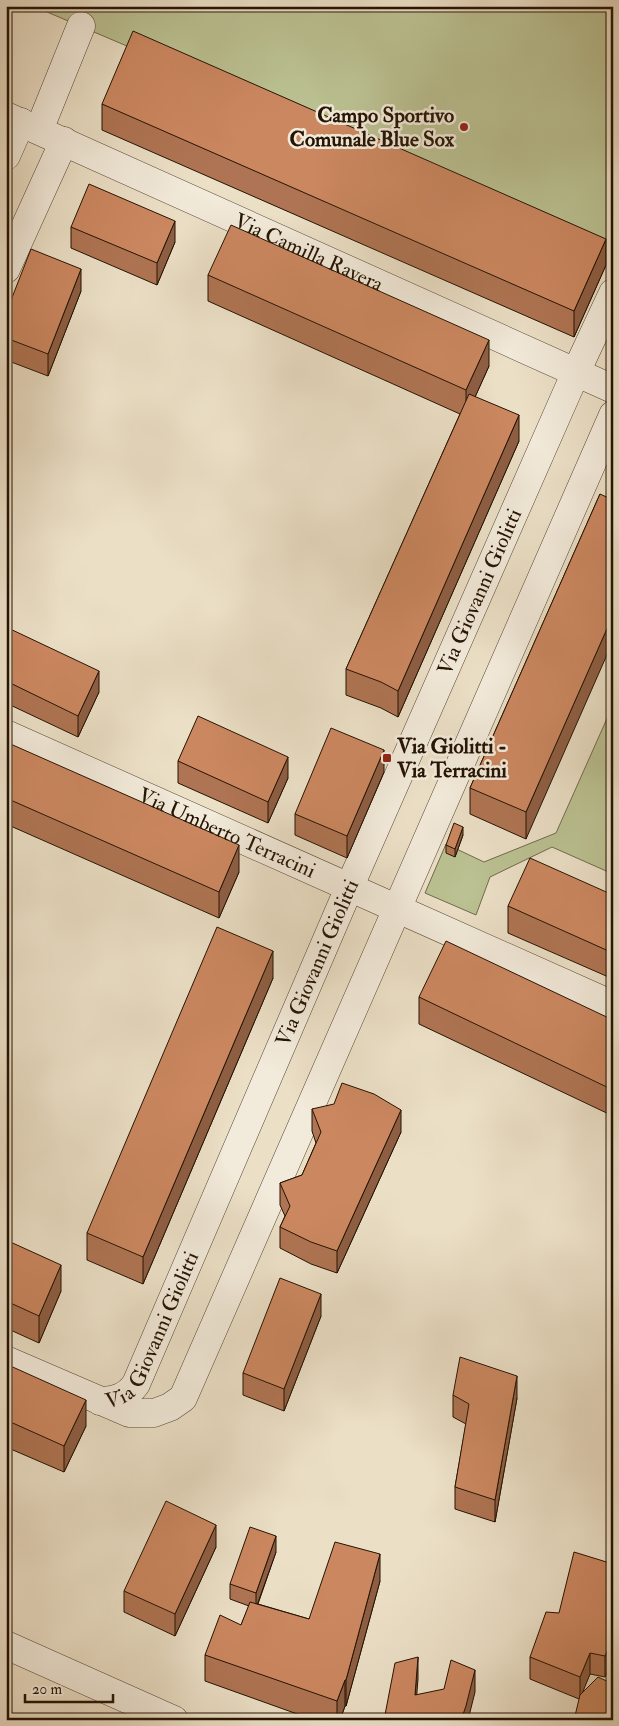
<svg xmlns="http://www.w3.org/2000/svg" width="619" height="1726" font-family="'IM FELL Double Pica',serif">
	<rect width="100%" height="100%" fill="#ebdfc6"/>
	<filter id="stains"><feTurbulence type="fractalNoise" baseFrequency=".004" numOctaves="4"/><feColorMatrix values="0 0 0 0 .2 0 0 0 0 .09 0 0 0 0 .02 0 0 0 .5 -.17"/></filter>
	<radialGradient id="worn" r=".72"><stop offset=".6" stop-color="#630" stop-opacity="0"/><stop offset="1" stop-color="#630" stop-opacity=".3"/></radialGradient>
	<path fill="#bbc192" stroke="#706a4a" d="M 33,6 L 613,6 L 613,227 L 603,249 Z
		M 613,705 L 613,874 L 552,847 L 490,877 L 476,915 L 425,893 L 446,844 L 484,862 L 556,833 Z"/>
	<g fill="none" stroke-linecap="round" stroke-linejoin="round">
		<g stroke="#564634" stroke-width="29">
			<g id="minor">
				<path id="s1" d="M 6,116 L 613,389"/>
				<path d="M 39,130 L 81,26"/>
				<path d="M 6,156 L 21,122"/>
				<path d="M 6,269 L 64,141"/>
				<path id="s2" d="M 6,734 L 613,1005"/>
				<path d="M 6,1360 L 129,1413 L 154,1413 L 170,1407 L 183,1398 L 613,415"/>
				<path id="s3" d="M 100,1401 C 115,1401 127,1397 136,1384 L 349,888 L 576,372 L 613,293"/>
				<path d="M 6,1645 L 174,1720"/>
			</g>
		</g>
		<use href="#minor" stroke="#f2eada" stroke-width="28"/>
	</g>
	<path fill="#af7453" stroke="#241303" d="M 102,104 L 606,265 L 574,337 L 102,130 Z
		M 71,227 L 175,242 L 157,285 L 71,248 Z
		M 208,275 L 489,366 L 475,397 L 519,441 L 398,717 L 381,708 L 346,695 L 346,669 L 460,414 L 208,301 Z
		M 81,291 L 48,376 L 6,360 L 6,313 Z
		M 600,494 L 526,839 L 470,814 L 470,788 Z
		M 6,627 L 99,692 L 78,737 L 6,703 Z
		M 6,742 L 239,872 L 219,918 L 6,824 Z
		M 178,761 L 288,778 L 268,823 L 178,783 Z
		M 384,772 L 347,858 L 295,835 L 295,814 Z
		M 463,835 L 455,857 L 446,853 L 446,845 Z
		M 613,895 L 613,979 L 508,933 L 508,906 Z
		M 273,978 L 143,1284 L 87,1260 L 87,1233 Z
		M 419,997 L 613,1020 L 613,1116 L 419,1024 Z
		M 312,1109 L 401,1132 L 337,1273 L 311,1264 L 280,1248 L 280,1227 L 285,1216 L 280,1205 L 280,1183 L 302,1175 L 316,1143 L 312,1131 Z
		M 6,1240 L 61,1291 L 39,1343 L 6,1328 Z
		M 321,1316 L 284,1411 L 243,1395 L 243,1373 Z
		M 6,1364 L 86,1426 L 64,1472 L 6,1447 Z
		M 453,1395 L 517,1398 L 495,1522 L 455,1509 L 455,1487 L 466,1424 L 453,1417 Z
		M 216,1547 L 175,1636 L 124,1612 L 124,1591 Z
		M 276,1552 L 258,1604 L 309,1619 L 380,1581 L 346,1706 L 345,1706 L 340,1720 L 314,1720 L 205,1681 L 205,1655 L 241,1625 L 249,1606 L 230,1599 L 230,1584 Z
		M 613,1564 L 613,1659 L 605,1677 L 590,1674 L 579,1699 L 530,1679 L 530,1657 Z"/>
	<path fill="#8e5e43" stroke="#241303" d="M 175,221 L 175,242 L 157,285 L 157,263 Z
		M 606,239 L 606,265 L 574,337 L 574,311 Z
		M 81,269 L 81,291 L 48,376 L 48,354 Z
		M 489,340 L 489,366 L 466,417 L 466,390 Z
		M 519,415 L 519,441 L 398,717 L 398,691 Z
		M 613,615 L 613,641 L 526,839 L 526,812 Z
		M 99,671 L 99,692 L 78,737 L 78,716 Z
		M 384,750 L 384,772 L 347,858 L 347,836 Z
		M 288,757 L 288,778 L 268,823 L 268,802 Z
		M 463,827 L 463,835 L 455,857 L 455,849 Z
		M 239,845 L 239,872 L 219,918 L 219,892 Z
		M 273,951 L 273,978 L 143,1284 L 143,1257 Z
		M 401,1110 L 401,1132 L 337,1273 L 337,1251 Z
		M 61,1265 L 61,1291 L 39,1343 L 39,1316 Z
		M 321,1294 L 321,1316 L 284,1411 L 284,1389 Z
		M 517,1376 L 517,1398 L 495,1522 L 495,1500 Z
		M 86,1400 L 86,1426 L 64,1472 L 64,1446 Z
		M 216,1525 L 216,1547 L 175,1636 L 175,1614 Z
		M 276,1536 L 276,1552 L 256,1608 L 256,1593 Z
		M 380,1554 L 380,1581 L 346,1706 L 346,1680 Z
		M 613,1637 L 613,1659 L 605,1677 L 605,1656 Z
		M 590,1653 L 590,1674 L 580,1699 L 580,1677 Z
		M 418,1657 L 418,1679 L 415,1717 L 415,1695 Z
		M 475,1670 L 475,1692 L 468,1720 L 461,1720 Z
		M 345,1680 L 345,1706 L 340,1720 L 337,1720 L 337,1701 Z"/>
	<path fill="#cb8760" stroke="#241303" d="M 133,31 L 606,239 L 574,311 L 102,104 Z
		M 89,184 L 175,221 L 157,263 L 71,227 Z
		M 231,225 L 489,340 L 466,390 L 208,275 Z
		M 31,249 L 81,269 L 48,354 L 6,338 L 6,313 Z
		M 469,394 L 519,415 L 398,691 L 381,682 L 346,669 Z
		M 600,494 L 613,500 L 613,615 L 526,812 L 470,788 Z
		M 6,627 L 99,671 L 78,716 L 6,681 Z
		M 198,716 L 288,757 L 268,802 L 178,761 Z
		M 331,728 L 384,750 L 347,836 L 295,814 Z
		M 6,742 L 239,845 L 219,892 L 6,798 Z
		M 454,823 L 463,827 L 455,849 L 446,845 Z
		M 530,858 L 613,895 L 613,953 L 508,906 Z
		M 217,927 L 273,951 L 143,1257 L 87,1233 Z
		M 446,941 L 613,1020 L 613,1090 L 419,997 Z
		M 342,1083 L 374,1094 L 401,1110 L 337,1251 L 311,1242 L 280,1227 L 290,1206 L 280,1183 L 302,1175 L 321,1132 L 312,1109 L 334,1104 Z
		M 6,1240 L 61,1265 L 39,1316 L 6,1301 Z
		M 280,1278 L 321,1294 L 284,1389 L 243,1373 Z
		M 460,1357 L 517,1376 L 495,1500 L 455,1487 L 469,1404 L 453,1395 Z
		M 6,1364 L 86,1400 L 64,1446 L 6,1420 Z
		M 166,1501 L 216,1525 L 175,1614 L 124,1591 Z
		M 250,1527 L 276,1536 L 256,1593 L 230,1584 Z
		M 335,1542 L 380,1554 L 346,1680 L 345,1680 L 337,1701 L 205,1655 L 220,1615 L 241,1625 L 250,1602 L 309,1619 Z
		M 574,1552 L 613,1564 L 613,1602 L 612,1604 L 613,1605 L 613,1637 L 605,1656 L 590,1653 L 580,1677 L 530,1657 L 546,1612 L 559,1613 Z
		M 418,1657 L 415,1695 L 444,1689 L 451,1660 L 475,1670 L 466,1706 L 461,1720 L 384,1720 L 395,1663 Z
		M 598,1677 L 613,1684 L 613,1720 L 574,1720 L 580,1695 Z"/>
	<g fill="#8f2418" stroke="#f2eada" stroke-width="2">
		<circle cx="464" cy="127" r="5"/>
		<rect x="382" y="753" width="10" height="10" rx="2.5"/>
	</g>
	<g text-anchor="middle" stroke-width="5" stroke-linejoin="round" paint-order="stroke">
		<g font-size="21" font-weight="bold" fill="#241303" stroke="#f2eada" text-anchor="end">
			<text x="454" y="122">Campo Sportivo<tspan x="454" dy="24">Comunale Blue Sox</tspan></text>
			<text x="397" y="753" text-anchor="start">Via Giolitti -<tspan x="397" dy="24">Via Terracini</tspan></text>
		</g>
		<g font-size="21" fill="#241303" stroke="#f2eada">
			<text dy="7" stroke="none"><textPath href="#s1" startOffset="332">Via Camilla Ravera</textPath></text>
			<text dy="7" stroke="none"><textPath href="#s3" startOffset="905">Via Giovanni Giolitti</textPath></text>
			<text dy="7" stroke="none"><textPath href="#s2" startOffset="242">Via Umberto Terracini</textPath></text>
			<text dy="7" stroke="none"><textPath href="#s3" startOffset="500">Via Giovanni Giolitti</textPath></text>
			<text dy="7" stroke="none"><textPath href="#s3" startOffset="95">Via Giovanni Giolitti</textPath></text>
		</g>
	</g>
	<rect width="619" height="1726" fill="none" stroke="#ebdfc6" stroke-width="25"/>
	<rect x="8" y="8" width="604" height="1711" fill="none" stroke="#241303" stroke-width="2.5"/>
	<rect x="12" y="12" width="594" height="1701" fill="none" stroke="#241303"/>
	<path d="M25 1694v8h88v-8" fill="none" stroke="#241303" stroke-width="2.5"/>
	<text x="32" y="1694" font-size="15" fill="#241303" stroke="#f2eada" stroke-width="4" paint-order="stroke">20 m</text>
	<rect width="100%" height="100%" filter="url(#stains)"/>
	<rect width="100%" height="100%" fill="url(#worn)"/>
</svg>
